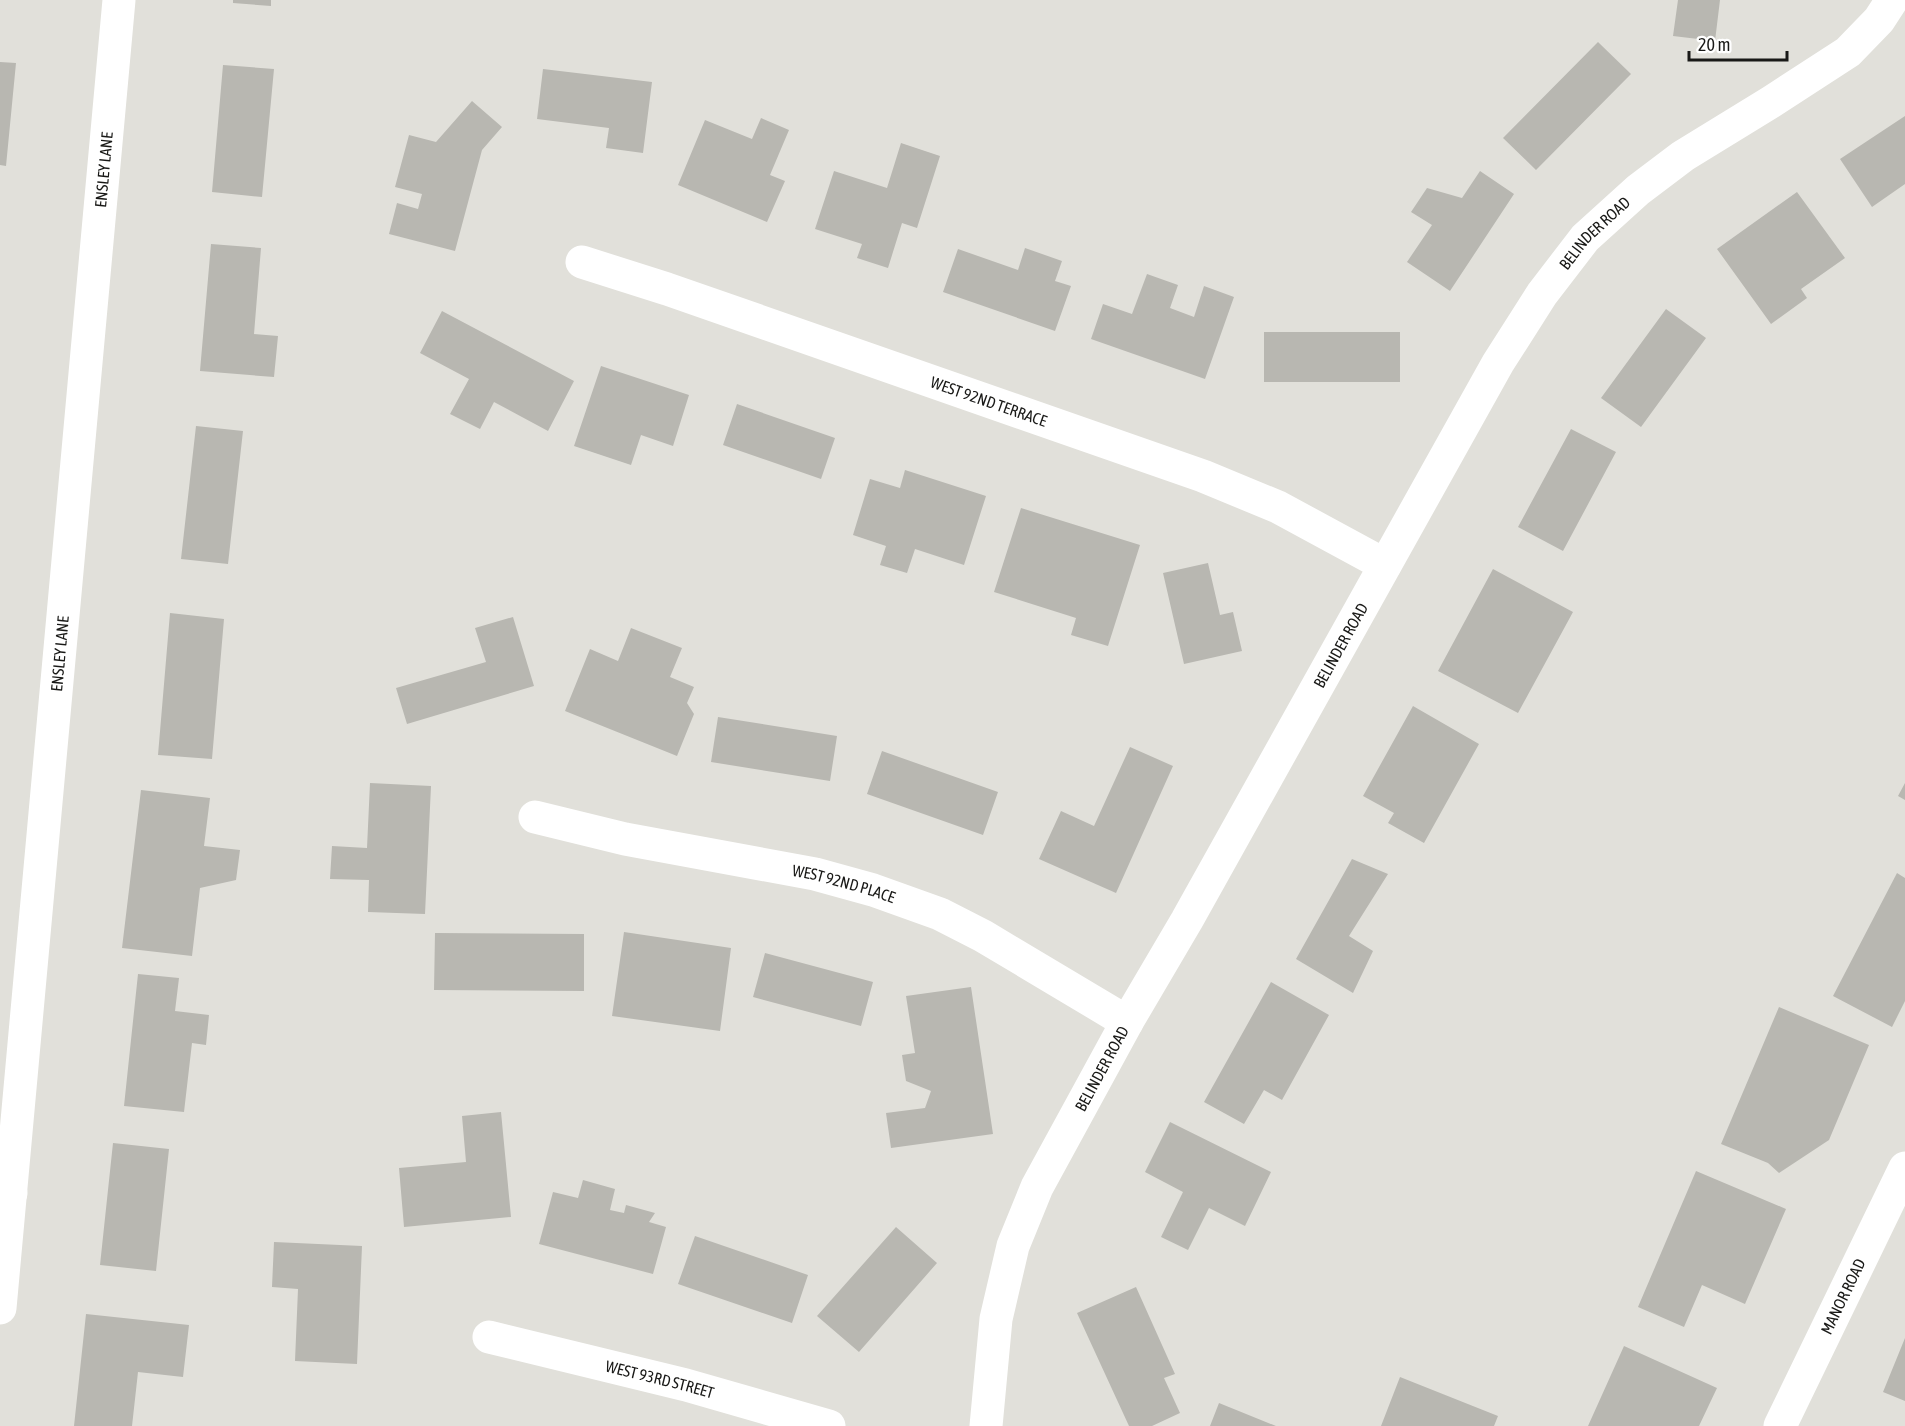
<svg xmlns="http://www.w3.org/2000/svg" width="1905" height="1426" font-family="'Asap Condensed',sans-serif">
	<rect width="100%" height="100%" fill="#e1e0da"/>
	<path fill="#b8b7b1" d="M 233,0 L 271,0 L 271,6 L 233,3 Z
		M 1678,0 L 1720,0 L 1715,41 L 1673,36 Z
		M 1598,42 L 1631,74 L 1536,170 L 1503,138 Z
		M 0,62 L 16,63 L 6,166 L 0,165 Z
		M 223,65 L 274,69 L 262,197 L 212,192 Z
		M 543,69 L 652,82 L 643,153 L 606,148 L 609,128 L 537,119 Z
		M 472,101 L 502,127 L 482,150 L 455,251 L 389,234 L 397,203 L 418,209 L 422,194 L 395,187 L 409,135 L 436,142 Z
		M 1905,116 L 1905,184 L 1872,207 L 1840,159 Z
		M 761,118 L 789,130 L 770,175 L 785,181 L 767,222 L 678,185 L 705,120 L 752,139 Z
		M 901,143 L 940,156 L 917,228 L 902,223 L 888,268 L 857,258 L 862,244 L 815,229 L 834,171 L 887,188 Z
		M 1480,171 L 1514,194 L 1450,291 L 1407,262 L 1432,225 L 1411,212 L 1427,188 L 1462,198 Z
		M 1797,192 L 1845,258 L 1801,289 L 1807,298 L 1771,324 L 1717,249 Z
		M 211,244 L 261,248 L 254,334 L 278,336 L 274,377 L 200,371 Z
		M 1025,248 L 1062,261 L 1055,281 L 1071,286 L 1055,331 L 943,292 L 958,249 L 1018,270 Z
		M 1147,274 L 1178,285 L 1170,308 L 1194,317 L 1204,286 L 1234,297 L 1205,379 L 1091,339 L 1103,304 L 1132,314 Z
		M 1666,309 L 1706,338 L 1641,427 L 1601,398 Z
		M 442,311 L 574,381 L 548,431 L 494,402 L 480,429 L 450,414 L 469,379 L 420,353 Z
		M 1264,332 L 1400,332 L 1400,382 L 1264,382 Z
		M 601,366 L 689,395 L 673,446 L 641,435 L 631,465 L 574,446 Z
		M 737,404 L 835,438 L 821,479 L 723,445 Z
		M 196,426 L 243,431 L 228,564 L 181,559 Z
		M 1571,429 L 1616,452 L 1563,551 L 1518,527 Z
		M 905,470 L 986,496 L 964,565 L 915,549 L 907,573 L 880,565 L 886,546 L 853,535 L 870,479 L 900,488 Z
		M 1021,508 L 1140,545 L 1108,646 L 1071,635 L 1076,618 L 994,592 Z
		M 1208,563 L 1220,615 L 1233,612 L 1242,651 L 1184,664 L 1163,573 Z
		M 1493,569 L 1573,612 L 1518,713 L 1438,671 Z
		M 170,613 L 224,619 L 212,759 L 158,755 Z
		M 513,617 L 534,686 L 407,724 L 396,688 L 486,662 L 475,628 Z
		M 631,628 L 682,648 L 670,677 L 694,687 L 687,703 L 694,714 L 677,756 L 565,711 L 590,649 L 618,661 Z
		M 1413,706 L 1479,744 L 1424,843 L 1388,823 L 1394,813 L 1363,796 Z
		M 718,717 L 837,736 L 830,781 L 711,762 Z
		M 1130,747 L 1173,766 L 1116,893 L 1039,859 L 1061,811 L 1094,826 Z
		M 882,751 L 998,792 L 983,835 L 867,794 Z
		M 370,783 L 431,786 L 425,914 L 368,912 L 369,880 L 330,879 L 332,846 L 367,848 Z
		M 1905,783 L 1905,800 L 1898,796 Z
		M 141,790 L 210,798 L 204,846 L 240,850 L 236,880 L 200,888 L 192,956 L 122,948 Z
		M 1352,859 L 1388,874 L 1349,936 L 1373,951 L 1353,993 L 1296,959 Z
		M 1897,873 L 1905,878 L 1905,1001 L 1892,1027 L 1833,996 Z
		M 624,932 L 731,948 L 720,1031 L 612,1016 Z
		M 435,933 L 584,934 L 584,991 L 434,990 Z
		M 765,953 L 873,982 L 861,1026 L 753,997 Z
		M 138,974 L 179,978 L 175,1011 L 209,1015 L 206,1045 L 192,1043 L 184,1112 L 124,1106 Z
		M 1271,982 L 1329,1015 L 1282,1100 L 1264,1090 L 1244,1124 L 1204,1102 Z
		M 971,987 L 993,1134 L 891,1148 L 886,1113 L 925,1108 L 931,1091 L 906,1081 L 902,1055 L 915,1053 L 906,996 Z
		M 1779,1007 L 1869,1045 L 1829,1140 L 1779,1173 L 1768,1163 L 1721,1144 Z
		M 501,1112 L 511,1217 L 404,1227 L 399,1168 L 466,1162 L 462,1116 Z
		M 1170,1122 L 1271,1172 L 1245,1226 L 1209,1208 L 1188,1250 L 1161,1237 L 1183,1192 L 1145,1172 Z
		M 113,1143 L 169,1149 L 156,1271 L 100,1265 Z
		M 1696,1171 L 1786,1209 L 1745,1304 L 1702,1285 L 1684,1327 L 1638,1307 Z
		M 583,1180 L 615,1189 L 610,1210 L 624,1213 L 626,1205 L 655,1213 L 649,1222 L 666,1227 L 653,1274 L 539,1244 L 553,1192 L 578,1198 Z
		M 896,1227 L 937,1263 L 859,1352 L 817,1316 Z
		M 695,1236 L 808,1275 L 792,1323 L 678,1284 Z
		M 274,1242 L 362,1246 L 357,1364 L 295,1361 L 298,1289 L 272,1287 Z
		M 1136,1287 L 1175,1374 L 1164,1378 L 1180,1413 L 1152,1426 L 1129,1426 L 1077,1313 Z
		M 86,1314 L 189,1325 L 183,1377 L 138,1372 L 132,1426 L 74,1426 Z
		M 1905,1338 L 1905,1401 L 1883,1392 Z
		M 1624,1346 L 1717,1388 L 1699,1426 L 1588,1426 Z
		M 1400,1377 L 1498,1416 L 1494,1426 L 1381,1426 Z
		M 1219,1403 L 1276,1426 L 1210,1426 Z"/>
	<g fill="none" stroke-linecap="round" stroke-linejoin="round">
		<g stroke="#fff" stroke-width="33">
			<path id="s1" d="M 582,262 L 667,289 L 1203,476 L 1278,507 L 1385,565"/>
			<path id="s2" d="M 535,817 L 625,839 L 815,874 L 873,890 L 940,914 L 983,936 L 1127,1022"/>
			<path id="s3" d="M 0,1308 L 119,0"/>
			<path id="s4" d="M 489,1337 L 686,1385 L 829,1426"/>
			<path id="s5" d="M 986,1426 L 996,1319 L 1013,1246 L 1037,1187 L 1127,1022 L 1187,920 L 1498,363 L 1542,294 L 1585,238 L 1638,190 L 1683,156 L 1771,102 L 1848,52 L 1879,20 L 1892,0"/>
			<path id="s6" d="M 1780,1426 L 1905,1168"/>
		</g>
		<path stroke="#fff" stroke-width="33" d="M 0,1192 L 11,1193"/>
	</g>
	<g text-anchor="middle" stroke-width="6" stroke-linejoin="round" paint-order="stroke">
		<g font-size="16" fill="#191917" stroke="#fff">
			<text dy="6" stroke="none"><textPath href="#s3" startOffset="1143">ENSLEY LANE</textPath></text>
			<text dy="6" stroke="none"><textPath href="#s5" startOffset="1353">BELINDER ROAD</textPath></text>
			<text dy="6" stroke="none"><textPath href="#s1" startOffset="430">WEST 92ND TERRACE</textPath></text>
			<text dy="6" stroke="none"><textPath href="#s5" startOffset="867">BELINDER ROAD</textPath></text>
			<text dy="6" stroke="none"><textPath href="#s3" startOffset="657">ENSLEY LANE</textPath></text>
			<text dy="6" stroke="none"><textPath href="#s2" startOffset="316">WEST 92ND PLACE</textPath></text>
			<text dy="6" stroke="none"><textPath href="#s5" startOffset="381">BELINDER ROAD</textPath></text>
			<text dy="6" stroke="none"><textPath href="#s6" startOffset="144">MANOR ROAD</textPath></text>
			<text dy="6" stroke="none"><textPath href="#s4" startOffset="176">WEST 93RD STREET</textPath></text>
		</g>
	</g>
	<path d="M1689 51v9h98v-9" fill="none" stroke="#191917" stroke-width="3"/>
	<text x="1698" y="51" font-size="18" fill="#191917" stroke="#ffffff" stroke-width="4.5" paint-order="stroke">20 m</text>
</svg>
